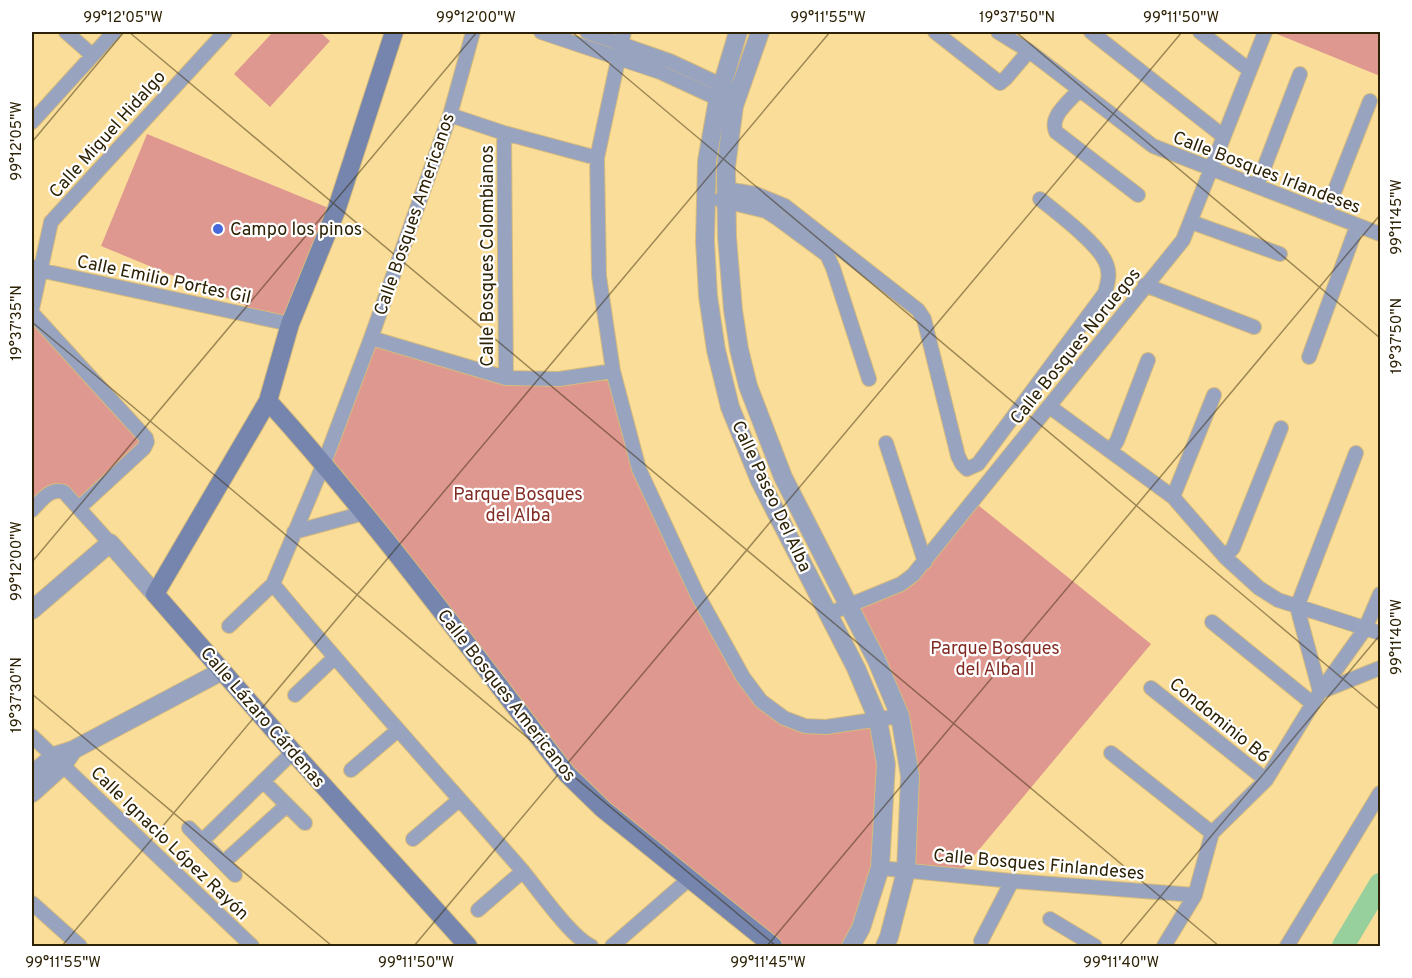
<svg xmlns="http://www.w3.org/2000/svg" width="1412" height="978" font-family="Overpass,sans-serif">
	<rect width="100%" height="100%" fill="#fadd98"/>
	<path fill="#df988f" d="M 273,32 L 320,32 L 330,41 L 270,107 L 234,74 Z
		M 1272,32 L 1380,32 L 1380,76 Z
		M 147,134 L 336,211 L 290,324 L 101,246 Z
		M 32,313 L 147,442 L 79,508 L 58,490 L 32,512 Z
		M 371,338 L 506,378 L 613,371 L 639,469 L 697,594 L 761,701 L 805,726 L 878,720 L 880,868 L 845,946 L 778,946 L 603,809 L 324,463 Z
		M 973,501 L 1151,644 L 957,876 L 906,871 L 900,716 L 849,605 L 901,584 Z"/>
	<g fill="none" stroke-linecap="round" stroke-linejoin="round">
		<path stroke="#97d09d" stroke-width="22" d="M 1343,946 L 1380,884"/>
		<g stroke="#d5bb7e" stroke-width="16">
			<path id="minor" d="M 66,32 L 92,55
				M 541,32 L 660,72 L 727,103
				M 587,32 L 670,61 L 730,89
				M 624,32 L 597,158 L 599,276 L 613,371 L 639,469 L 697,594 L 743,677 L 761,701 L 784,718 L 805,726 L 826,727 L 900,716
				M 935,32 L 1000,83 L 1006,78 L 1029,51
				M 998,32 L 1029,51 L 1153,146 L 1380,234
				M 1091,32 L 1223,136
				M 1200,32 L 1248,69
				M 1079,90 C 1069,102 1049,116 1056,132 L 1138,195
				M 450,115 L 504,133 L 597,158
				M 32,122 L 114,32
				M 504,133 L 506,378
				M 1257,186 L 1300,74
				M 726,189 L 756,194 L 785,206 L 918,310 L 924,319 L 958,456 L 962,464 L 967,469 L 978,464 L 1105,293 C 1108,282 1111,272 1105,261 C 1096,242 1057,213 1040,199
				M 720,200 L 766,211 L 777,218 L 827,255 L 833,268 L 869,379
				M 1326,213 L 1370,101
				M 1191,222 L 1280,254
				M 33,267 L 39,270 L 290,324
				M 1145,285 L 1254,327
				M 32,309 L 51,222 L 225,32
				M 32,313 L 146,438 L 147,442 L 144,448 L 79,508
				M 371,338 L 506,378 L 559,379 L 613,371
				M 1309,357 L 1357,226
				M 1050,407 L 1173,497 L 1225,557 L 1259,588 L 1278,600 L 1380,633
				M 886,443 L 925,562
				M 1111,450 L 1117,441 L 1148,360
				M 1356,453 L 1297,607 L 1320,692 L 1380,668
				M 1173,497 L 1214,395
				M 32,510 C 41,501 50,487 64,492 L 110,543
				M 294,532 L 364,513
				M 1225,557 L 1233,548 L 1281,428
				M 273,584 C 353,681 438,774 521,869 C 538,889 570,936 591,946
				M 828,614 L 901,584 L 913,575 L 1183,240 L 1265,32
				M 1212,622 L 1313,704
				M 229,626 L 273,584 L 324,463 L 371,338 L 450,115 L 473,32
				M 1151,688 L 1266,780
				M 295,695 L 334,658
				M 32,736 L 252,946
				M 1111,753 L 1212,833
				M 351,770 L 398,730
				M 263,781 L 305,823
				M 189,828 L 235,875
				M 413,839 L 459,800
				M 202,841 L 293,752
				M 223,863 L 287,805
				M 880,868 L 1012,881 L 1195,895
				M 32,903 L 80,946
				M 478,910 L 523,871
				M 1050,919 L 1095,946
				M 981,941 L 1012,881
				M 612,946 L 689,879
				M 1164,946 L 1195,895 L 1212,833 L 1266,780 L 1320,692 L 1365,629 L 1380,594
				M 1287,946 L 1380,793"/>
		</g>
		<g stroke="#d5bb7e" stroke-width="20">
			<path id="tertiary" d="M 738,32 L 718,99 L 707,161 L 705,241 L 708,296 L 716,350 L 730,407 L 760,481 L 856,668 L 878,720 L 886,764 L 880,868 L 861,928 L 851,946
				M 760,32 L 734,106 L 726,167 L 727,237 L 733,310 L 739,349 L 748,386 L 783,477 L 877,661 L 900,716 L 910,776 L 906,871 L 889,937 L 885,946
				M 32,610 L 110,543 L 155,594
				M 32,775 L 54,756 L 73,750 L 222,671
				M 32,793 L 63,765 L 73,750"/>
		</g>
		<g stroke="#d5bb7e" stroke-width="20">
			<path id="secondary" d="M 394,32 L 336,211 L 290,324 L 268,401 L 155,594 L 293,752 L 468,946
				M 268,401 C 375,519 469,648 567,774 L 603,809 L 773,946"/>
		</g>
		<use href="#minor" stroke="#98a3bf" stroke-width="14"/>
		<use href="#tertiary" stroke="#98a3bf" stroke-width="18"/>
		<use href="#secondary" stroke="#7585ad" stroke-width="18"/>
	</g>
	<path fill="none" stroke="#2d2205" stroke-width="1.5" stroke-opacity="0.45" d="M 129,32 L 1219,946M 572,32 L 1380,710M 1016,32 L 1380,338M 32,142 L 124,32M 32,322 L 776,946M 32,562 L 477,32M 32,694 L 332,946M 62,946 L 830,32M 414,946 L 1182,32M 767,946 L 1380,215M 1119,946 L 1380,635"/>
	<circle fill="#4769dc" stroke="#fff" stroke-width="2" cx="218" cy="229" r="6"/>
	<g text-anchor="middle" stroke-width="4.5" stroke-linejoin="round" paint-order="stroke">
		<g font-size="18" fill="#2d2205" stroke="#fff">
			<text transform="translate(107 134) rotate(-48)" y="6">Calle Miguel Hidalgo</text>
			<text transform="translate(1267 172) rotate(21)" y="6">Calle Bosques Irlandeses</text>
			<text transform="translate(414 214) rotate(-71)" y="6">Calle Bosques Americanos</text>
			<text transform="translate(487 256) rotate(-90)" y="6">Calle Bosques Colombianos</text>
			<text transform="translate(164 279) rotate(12)" y="6">Calle Emilio Portes Gil</text>
			<text transform="translate(1075 346) rotate(-51)" y="6">Calle Bosques Noruegos</text>
			<text transform="translate(772 496) rotate(65)" y="6">Calle Paseo Del Alba</text>
			<text transform="translate(507 695) rotate(52)" y="6">Calle Bosques Americanos</text>
			<text transform="translate(263 717) rotate(49)" y="6">Calle Lázaro Cárdenas</text>
			<text transform="translate(1220 720) rotate(39)" y="6">Condominio B6</text>
			<text transform="translate(170 843) rotate(44)" y="6">Calle Ignacio López Rayón</text>
			<text transform="translate(1039 864) rotate(5)" y="6">Calle Bosques Finlandeses</text>
		</g>
		<g font-size="18" fill="#2d2205" stroke="#fff" text-anchor="start">
			<text x="230" y="235">Campo los pinos</text>
		</g>
		<g font-size="18" fill="#822a24" stroke="#fff">
			<text x="518" y="500">Parque Bosques<tspan x="518" dy="21">del Alba</tspan></text>
			<text x="995" y="654">Parque Bosques<tspan x="995" dy="21">del Alba II</tspan></text>
		</g>
	</g>
	<rect width="1412" height="978" fill="none" stroke="#ffffff" stroke-width="66"/>
	<rect x="33" y="33" width="1346" height="912" fill="none" stroke="#2d2205" stroke-width="2"/>
	<g font-size="15" text-anchor="middle" fill="#2d2205">
		<text x="123" y="22">99°12'05"W</text>
		<text x="476" y="22">99°12'00"W</text>
		<text x="828" y="22">99°11'55"W</text>
		<text x="1017" y="22">19°37'50"N</text>
		<text x="1181" y="22">99°11'50"W</text>
		<text transform="translate(16 141) rotate(-90)" y="5">99°12'05"W</text>
		<text transform="translate(1396 217) rotate(-90)" y="5">99°11'45"W</text>
		<text transform="translate(16 323) rotate(-90)" y="5">19°37'35"N</text>
		<text transform="translate(1396 336) rotate(-90)" y="5">19°37'50"N</text>
		<text transform="translate(16 561) rotate(-90)" y="5">99°12'00"W</text>
		<text transform="translate(1396 637) rotate(-90)" y="5">99°11'40"W</text>
		<text transform="translate(16 695) rotate(-90)" y="5">19°37'30"N</text>
		<text x="63" y="967">99°11'55"W</text>
		<text x="416" y="967">99°11'50"W</text>
		<text x="768" y="967">99°11'45"W</text>
		<text x="1121" y="967">99°11'40"W</text>
	</g>
</svg>
